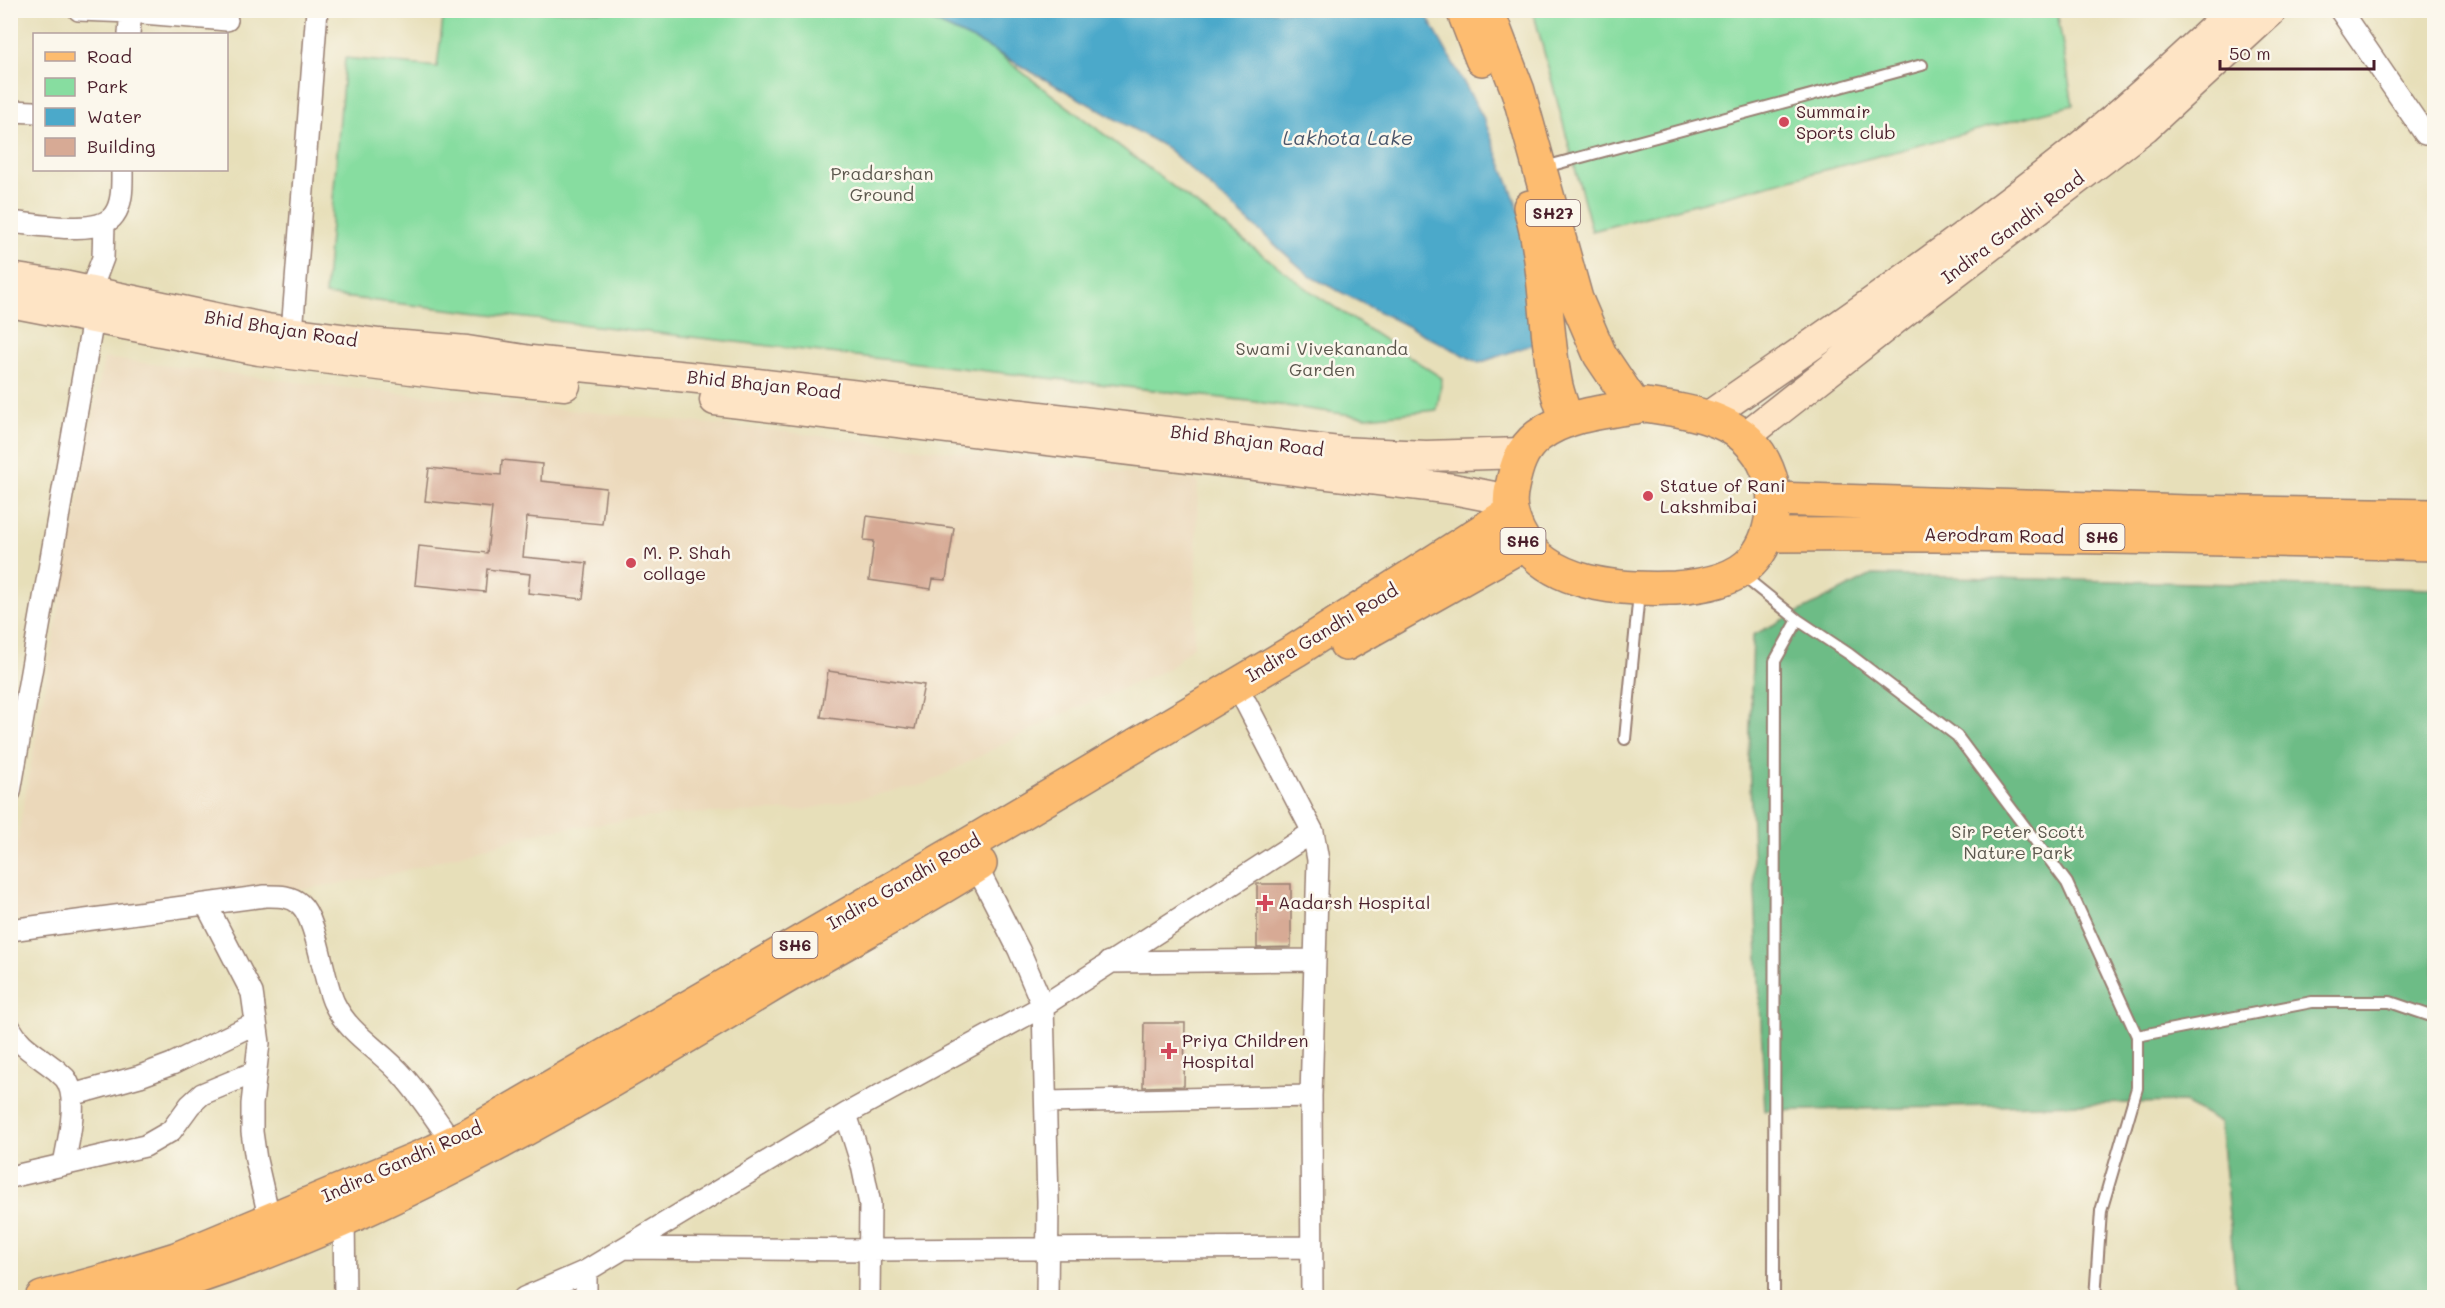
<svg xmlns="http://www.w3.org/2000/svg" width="2445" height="1308" font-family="Mali,sans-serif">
	<rect width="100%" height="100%" fill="#fbf7ec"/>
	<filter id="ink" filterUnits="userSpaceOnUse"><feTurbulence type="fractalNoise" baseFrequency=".0167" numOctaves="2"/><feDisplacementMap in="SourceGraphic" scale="12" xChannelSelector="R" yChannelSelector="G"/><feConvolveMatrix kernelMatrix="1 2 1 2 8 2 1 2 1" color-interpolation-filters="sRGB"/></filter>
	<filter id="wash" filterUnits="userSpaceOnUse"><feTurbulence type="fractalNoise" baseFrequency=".008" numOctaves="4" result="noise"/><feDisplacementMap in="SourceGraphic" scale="24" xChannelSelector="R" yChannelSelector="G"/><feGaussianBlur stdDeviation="1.35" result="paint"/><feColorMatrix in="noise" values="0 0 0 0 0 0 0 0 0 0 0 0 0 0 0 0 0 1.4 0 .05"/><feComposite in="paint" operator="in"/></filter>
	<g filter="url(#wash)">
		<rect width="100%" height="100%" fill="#e7dfb9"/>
		<path fill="#ebd8ba" d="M 104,358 L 338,387 L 771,430 L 1198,481 L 1194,645 L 1168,669 L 1058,716 L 926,784 L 804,810 L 678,814 L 544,831 L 385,876 L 247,898 L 25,923 L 11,917 L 11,875 Z"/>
		<path fill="#87dda0" stroke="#687e66" stroke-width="1.5" d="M 444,11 L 927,11 L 980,40 L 1313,293 L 1442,378 L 1437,410 L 1366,417 L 1257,402 L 325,295 L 345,58 L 437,67 Z
			M 1533,11 L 2057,11 L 2073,105 L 1592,231 Z"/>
		<path fill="#6dbc86" stroke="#5c6e58" stroke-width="1.5" d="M 1872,575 L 2434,589 L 2434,1297 L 2237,1297 L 2220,1123 L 2183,1102 L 1765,1111 L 1749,762 L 1753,635 Z"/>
		<path fill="#4ba9ca" stroke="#4a647a" stroke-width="1.5" d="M 910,11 L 1424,11 L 1484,119 L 1541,267 L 1537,343 L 1479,363 L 1311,277 L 1167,148 L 980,43 Z"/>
		<g id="blocks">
			<path fill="#d7aa95" d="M 502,460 L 542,464 L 541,481 L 606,488 L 602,524 L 527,517 L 523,557 L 587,563 L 583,599 L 528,593 L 530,574 L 487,569 L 485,592 L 415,585 L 419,546 L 487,553 L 492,508 L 425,501 L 429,468 L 501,475 Z
				M 867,516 L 954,528 L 946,580 L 933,579 L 931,589 L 869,580 L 874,541 L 864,540 Z
				M 828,671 L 924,685 L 915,729 L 821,717 Z
				M 1257,884 L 1291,884 L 1291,947 L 1257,948 Z
				M 1144,1023 L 1185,1023 L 1184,1086 L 1143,1087 Z"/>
		</g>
	</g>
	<g filter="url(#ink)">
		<use href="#blocks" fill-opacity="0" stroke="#987f72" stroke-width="1.5"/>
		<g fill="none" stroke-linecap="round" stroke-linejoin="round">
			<g stroke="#987f72" stroke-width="14">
				<path id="service" d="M 1541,168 L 1922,65
					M 1742,575 L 1798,620 L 1849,654 L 1957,736 L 2067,883 L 2137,1036 L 2137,1088 L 2101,1211 L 2095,1298
					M 1625,739 L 1639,593
					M 2137,1036 L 2312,1002 L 2390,1002 L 2434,1017
					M 1774,1298 L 1775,661 L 1798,620"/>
			</g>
			<g stroke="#987f72" stroke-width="24">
				<path id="minor" d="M 79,10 L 131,12 L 227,20
					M 2340,10 L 2425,134
					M 129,34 L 131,10
					M 10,111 L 34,112
					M 10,222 C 35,224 99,237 114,215 C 123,203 122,184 122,170
					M 90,292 L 103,258 L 104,224
					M 291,345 L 317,10
					M 1246,703 L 1313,832 L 1318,860 L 1311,1096 L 1312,1298
					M 10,792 L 93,319
					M 971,856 L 1019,950 L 1043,1006 L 1048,1201 L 1047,1298
					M 206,904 L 252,993 L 259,1043 L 252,1104 L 252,1132 L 256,1160 L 270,1221
					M 10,930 L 265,896 C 277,896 290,895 300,904 C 317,919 323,980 334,1003 C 349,1035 381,1050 403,1076 C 421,1096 436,1120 452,1142
					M 1109,962 L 1315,960
					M 10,1028 C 19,1045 33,1052 47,1063 C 53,1067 60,1073 65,1078 C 80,1097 68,1142 64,1164
					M 72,1095 L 140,1076 L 172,1064 L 256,1023
					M 1046,1102 L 1311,1096
					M 846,1114 L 862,1165 L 870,1204 L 869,1298
					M 10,1177 L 145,1146 L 171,1131 L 190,1105 L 202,1094 L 255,1072
					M 344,1218 L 345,1298
					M 625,1248 L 869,1250 L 1311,1247
					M 586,1271 L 586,1298
					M 524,1298 L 586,1271 L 846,1114 L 1043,1006 L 1313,832"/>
			</g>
			<g stroke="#987f72" stroke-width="33">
				<path id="secondary" d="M 10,278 L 63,286 L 267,329 L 379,344 L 467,351 L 531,361 L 757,384 L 1339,452 L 1426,456 L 1522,453
					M 10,302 L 259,350 L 451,374 L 565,385
					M 715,400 L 1453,489 L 1509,500
					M 1709,416 C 1831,332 1954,247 2070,155 C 2127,110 2180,60 2234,10
					M 1746,436 L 1919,300 L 2145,127 L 2272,10"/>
			</g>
			<g stroke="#987f72" stroke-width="36">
				<path id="primary" d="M 1463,10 L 1482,59
					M 1487,10 L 1518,91 L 1576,299 L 1600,355 L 1635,407
					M 1530,207 C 1547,264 1544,323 1555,381 C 1557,394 1563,408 1567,421
					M 1646,405 C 1694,412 1747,419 1767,469 C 1772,481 1775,496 1773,509 C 1770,528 1767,543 1754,559 C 1736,581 1702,586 1675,588 C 1622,590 1545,587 1518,531 C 1511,515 1508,504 1512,487 C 1516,467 1521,449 1538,436 C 1568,413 1611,411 1646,405 Z
					M 1774,499 L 2188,512 L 2434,516
					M 1769,535 C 1991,534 2213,538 2434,544
					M 1346,644 L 1525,543
					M 42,1298 L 108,1280 L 176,1259 L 435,1151 L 470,1134 L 966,846 L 1296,650 L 1510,513
					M 129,1298 C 356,1235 564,1110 764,990 C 836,947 910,908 980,864"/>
			</g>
			<use href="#service" stroke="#fff" stroke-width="10"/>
			<use href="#minor" stroke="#fff" stroke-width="21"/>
			<use href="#secondary" stroke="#fee4c5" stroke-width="30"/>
			<use href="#primary" stroke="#fdbc6f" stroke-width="33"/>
		</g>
	</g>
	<g fill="#d1495b" stroke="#fbf7ec" stroke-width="2">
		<circle cx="1784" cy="122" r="6"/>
		<circle cx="1648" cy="496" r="6"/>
		<circle cx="631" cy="563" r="6"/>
		<path d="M1262 894h6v6h6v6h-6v6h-6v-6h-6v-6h6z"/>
		<path d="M1166 1042h6v6h6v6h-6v6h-6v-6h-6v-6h6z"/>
	</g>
	<g text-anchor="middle" stroke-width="5" stroke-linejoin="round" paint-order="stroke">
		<g fill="#fbf7ec" stroke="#7f6065" stroke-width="1.5">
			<rect x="1526" y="200" width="54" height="26" rx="4.5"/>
			<rect x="2079.5" y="524" width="45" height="26" rx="4.5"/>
			<rect x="1500.5" y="528" width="45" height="26" rx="4.5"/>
			<rect x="772.5" y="932" width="45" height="26" rx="4.5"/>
		</g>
		<g font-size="16" font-weight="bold" fill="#4a1f2b">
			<text x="1553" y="219">SH27</text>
			<text x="2102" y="543">SH6</text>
			<text x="1523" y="547">SH6</text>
			<text x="795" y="951">SH6</text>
		</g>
		<g font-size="18" fill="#4a1f2b" stroke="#fbf7ec" text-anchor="start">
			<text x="1796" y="118">Summair<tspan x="1796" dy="21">Sports club</tspan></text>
			<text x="1660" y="492">Statue of Rani<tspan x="1660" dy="21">Lakshmibai</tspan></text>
			<text x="643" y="559">M. P. Shah<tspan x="643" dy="21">collage</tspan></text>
			<text x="1278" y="909">Aadarsh Hospital</text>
			<text x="1182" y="1047">Priya Children<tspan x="1182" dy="21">Hospital</tspan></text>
		</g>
		<g font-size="18" fill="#5c584e" stroke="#fbf7ec">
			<text x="882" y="180">Pradarshan<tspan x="882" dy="21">Ground</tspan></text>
			<text x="1322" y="355">Swami Vivekananda<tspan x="1322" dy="21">Garden</tspan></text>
			<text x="2018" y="838">Sir Peter Scott<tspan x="2018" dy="21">Nature Park</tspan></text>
		</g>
		<g font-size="18" fill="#4a1f2b" stroke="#fbf7ec">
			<text transform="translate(2013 228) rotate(-37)" y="6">Indira Gandhi Road</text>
			<text transform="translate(281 329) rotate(9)" y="6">Bhid Bhajan Road</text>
			<text transform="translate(764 385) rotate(6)" y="6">Bhid Bhajan Road</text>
			<text transform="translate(1247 441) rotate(7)" y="6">Bhid Bhajan Road</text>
			<text transform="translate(1994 536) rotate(1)" y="6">Aerodram Road</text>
			<text transform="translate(1322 633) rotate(-31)" y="6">Indira Gandhi Road</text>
			<text transform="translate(904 882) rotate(-30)" y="6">Indira Gandhi Road</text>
			<text transform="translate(402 1162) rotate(-24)" y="6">Indira Gandhi Road</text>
		</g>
		<g font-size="20" font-style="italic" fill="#4a566b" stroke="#fbf7ec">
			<text x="1348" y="145">Lakhota Lake</text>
		</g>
	</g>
	<rect width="2445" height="1308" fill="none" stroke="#fbf7ec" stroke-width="36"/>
	<rect x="33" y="33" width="195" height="138" fill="#fbf7ec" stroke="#b4a19f" stroke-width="1.5"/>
	<rect x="45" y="52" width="30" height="9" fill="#fdbc6f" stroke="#b4a19f" stroke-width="1.5"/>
	<text x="87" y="63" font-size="18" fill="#4a1f2b">Road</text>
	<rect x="45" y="78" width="30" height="18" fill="#87dda0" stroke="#b4a19f" stroke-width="1.5"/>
	<text x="87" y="93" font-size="18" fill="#4a1f2b">Park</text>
	<rect x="45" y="108" width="30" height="18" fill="#4ba9ca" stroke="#b4a19f" stroke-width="1.5"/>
	<text x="87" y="123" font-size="18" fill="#4a1f2b">Water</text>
	<rect x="45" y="138" width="30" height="18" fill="#d7aa95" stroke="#b4a19f" stroke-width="1.5"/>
	<text x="87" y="153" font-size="18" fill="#4a1f2b">Building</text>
	<path d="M2220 60v9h154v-9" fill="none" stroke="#4a1f2b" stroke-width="3"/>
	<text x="2229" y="60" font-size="18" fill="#4a1f2b" stroke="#fbf7ec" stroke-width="4.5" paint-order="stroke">50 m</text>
</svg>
